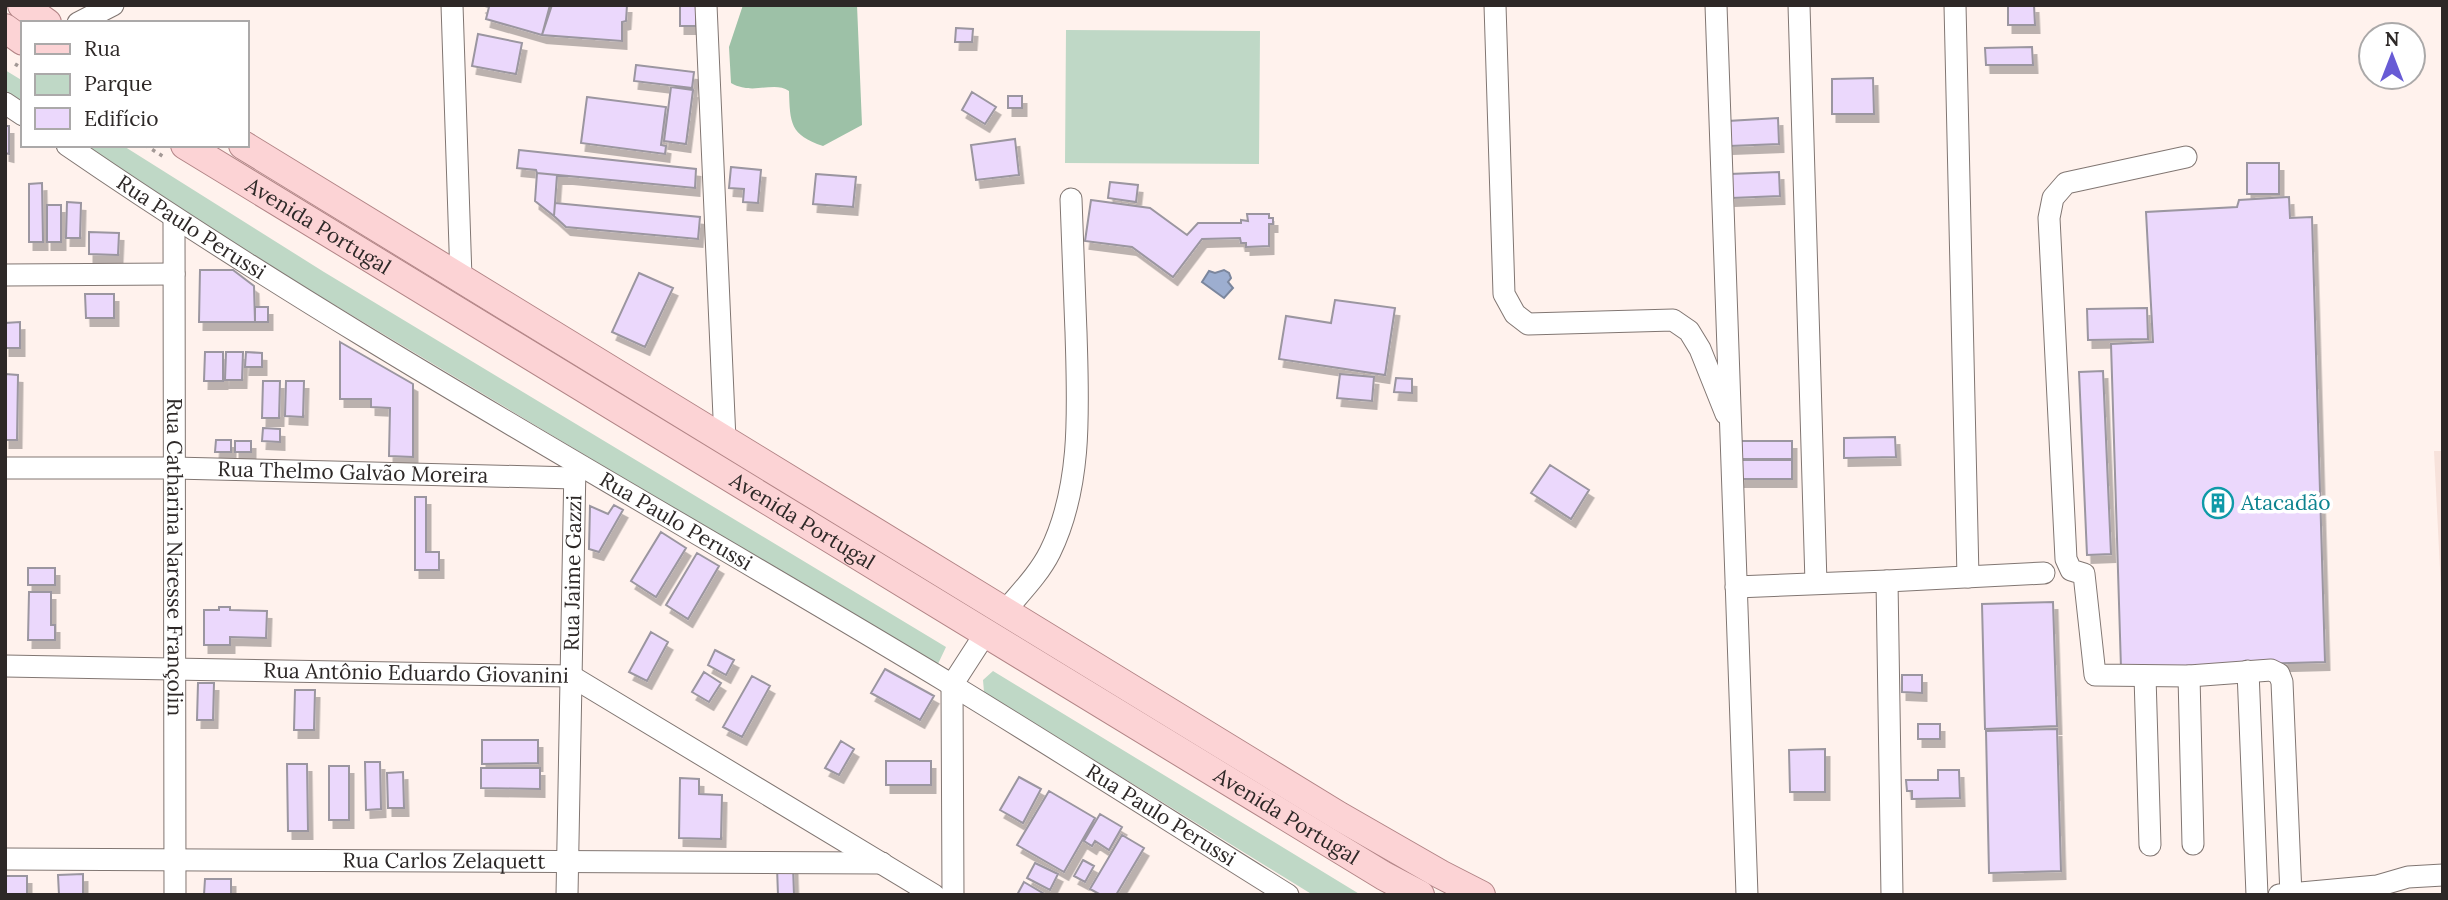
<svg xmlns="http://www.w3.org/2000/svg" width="2448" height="900" font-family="Lora,serif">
	<defs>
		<filter id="shadow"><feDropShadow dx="4.5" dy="8" stdDeviation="0" flood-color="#0004"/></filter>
	</defs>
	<rect width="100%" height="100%" fill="#fff2ed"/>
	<path fill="#f7e2db" d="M 2434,451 L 2443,451 L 2443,629 Z"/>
	<path fill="#bfd8c6" d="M 1066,30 L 1260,31 L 1259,164 L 1065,163 Z
		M 5,70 L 23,81 L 23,102 L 5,90 Z
		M 86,145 L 122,145 L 324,272 L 946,647 L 937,666 L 313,292 L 173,205 Z
		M 993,671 L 1361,895 L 1313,895 L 984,692 L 983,680 Z"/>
	<path fill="#9dc1a7" d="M 743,5 L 857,5 L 862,125 L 823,146 C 790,135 790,123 789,91 C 773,80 754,96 731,83 L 729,47 Z"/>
	<path fill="#9daed0" stroke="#7b869d" stroke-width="2" d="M 1224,270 L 1229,273 L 1231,278 L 1228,282 L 1233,288 L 1224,298 L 1202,282 L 1209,271 L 1215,273 Z"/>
	<path fill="#ebd8fc" stroke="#9b96a0" stroke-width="2" filter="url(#shadow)" d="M 481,5 L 550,5 L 542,35 L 486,19 L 489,7 Z
		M 552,5 L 627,5 L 626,21 L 622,22 L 622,41 L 542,35 Z
		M 680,5 L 696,5 L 696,26 L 680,26 Z
		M 2008,5 L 2034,5 L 2035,25 L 2008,25 Z
		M 956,28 L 973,29 L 972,42 L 955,42 Z
		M 478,34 L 522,43 L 516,74 L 472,66 Z
		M 2032,47 L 2033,65 L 1986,65 L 1985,48 Z
		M 636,65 L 694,72 L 692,88 L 634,81 Z
		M 1873,78 L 1874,114 L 1832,114 L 1832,79 Z
		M 671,87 L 693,90 L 686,144 L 664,141 Z
		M 972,92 L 996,107 L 985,124 L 962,110 Z
		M 1008,96 L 1022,96 L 1022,108 L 1008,108 Z
		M 587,97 L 666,107 L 661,145 L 666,146 L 665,154 L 581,143 Z
		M 1778,118 L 1779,144 L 1729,146 L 1728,121 Z
		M 5,126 L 9,126 L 9,154 L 5,153 Z
		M 1015,139 L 1019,175 L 976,180 L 971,145 Z
		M 519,150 L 696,169 L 695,188 L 537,173 L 536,170 L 517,168 Z
		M 2247,163 L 2279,163 L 2279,194 L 2247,194 Z
		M 731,167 L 761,170 L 758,203 L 743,202 L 744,189 L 729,188 Z
		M 1779,172 L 1780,196 L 1731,198 L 1730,174 Z
		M 537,173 L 557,175 L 554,216 L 535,201 Z
		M 816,174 L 856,177 L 853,207 L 813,204 Z
		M 1110,182 L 1138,185 L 1136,202 L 1108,198 Z
		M 42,183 L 43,242 L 29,242 L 29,184 Z
		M 2289,197 L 2290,218 L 2312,217 L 2325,662 L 2121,668 L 2111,344 L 2153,342 L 2146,212 L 2237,207 L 2239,200 Z
		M 1091,200 L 1150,208 L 1187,235 L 1198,223 L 1241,223 L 1241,220 L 1248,221 L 1247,214 L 1269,214 L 1269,218 L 1273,218 L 1273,224 L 1269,224 L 1269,246 L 1246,247 L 1246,243 L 1241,243 L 1240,238 L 1202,239 L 1173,277 L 1132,247 L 1085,241 Z
		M 67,202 L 81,203 L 80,238 L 66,238 Z
		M 555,203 L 700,217 L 698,239 L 566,227 L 554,216 Z
		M 47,205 L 61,205 L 61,242 L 47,242 Z
		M 89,232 L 119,233 L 118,255 L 89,254 Z
		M 200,270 L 233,270 L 254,286 L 255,322 L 199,322 Z
		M 639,273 L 673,288 L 645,347 L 612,332 Z
		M 85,294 L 114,294 L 114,318 L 86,318 Z
		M 1335,300 L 1395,308 L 1385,375 L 1279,359 L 1286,316 L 1331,323 Z
		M 255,307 L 268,307 L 268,322 L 255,322 Z
		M 2147,308 L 2148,339 L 2088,340 L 2087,309 Z
		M 20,322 L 20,348 L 5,348 L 5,323 Z
		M 340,342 L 413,384 L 413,457 L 389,456 L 390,408 L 371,407 L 371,399 L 340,399 Z
		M 205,352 L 223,352 L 223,381 L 204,381 Z
		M 226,352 L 243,352 L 242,380 L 225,380 Z
		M 246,352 L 262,353 L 262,367 L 245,367 Z
		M 2103,371 L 2111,554 L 2087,555 L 2079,372 Z
		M 5,374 L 18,375 L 17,440 L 5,440 Z
		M 1340,374 L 1374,377 L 1372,401 L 1337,398 Z
		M 1396,378 L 1412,379 L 1412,393 L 1394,392 Z
		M 263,381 L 280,381 L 279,418 L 262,418 Z
		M 286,381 L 304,381 L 303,417 L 285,416 Z
		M 263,428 L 280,429 L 280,442 L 262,441 Z
		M 1895,437 L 1896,457 L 1844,458 L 1844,438 Z
		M 216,440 L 231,440 L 231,452 L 215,452 Z
		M 235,441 L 251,441 L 251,452 L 235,452 Z
		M 1741,441 L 1792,441 L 1792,459 L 1741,459 Z
		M 1741,460 L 1792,460 L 1792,479 L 1740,479 Z
		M 1550,465 L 1589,490 L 1571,519 L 1531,493 Z
		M 415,497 L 426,497 L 426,552 L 439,552 L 439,570 L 415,570 Z
		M 614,505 L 623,510 L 599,552 L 589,549 L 590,506 L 608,514 Z
		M 661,532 L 686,548 L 656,597 L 631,581 Z
		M 697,553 L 719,566 L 688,619 L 666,605 Z
		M 28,568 L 55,568 L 55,585 L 28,585 Z
		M 29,592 L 51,592 L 51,625 L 55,625 L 55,640 L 28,640 Z
		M 2053,602 L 2057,726 L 1985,729 L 1982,604 Z
		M 219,607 L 230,607 L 230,610 L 267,611 L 266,638 L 230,637 L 230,645 L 204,645 L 204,610 L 219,610 Z
		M 651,632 L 668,642 L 647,681 L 629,672 Z
		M 715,650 L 734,660 L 726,675 L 708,665 Z
		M 885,669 L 934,696 L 920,720 L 871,693 Z
		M 704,672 L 721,683 L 709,702 L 692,692 Z
		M 1902,675 L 1922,675 L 1922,693 L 1902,692 Z
		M 752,676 L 770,686 L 742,737 L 723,727 Z
		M 198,683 L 214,683 L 213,720 L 197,720 Z
		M 295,690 L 315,690 L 314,730 L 294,730 Z
		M 1918,724 L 1940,724 L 1940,739 L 1918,739 Z
		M 2057,729 L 2061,871 L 1989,873 L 1986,731 Z
		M 482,740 L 538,740 L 538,763 L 482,764 Z
		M 841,741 L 854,749 L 839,775 L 825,768 Z
		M 1825,749 L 1825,792 L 1790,792 L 1789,750 Z
		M 886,761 L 931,761 L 931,785 L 886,785 Z
		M 365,762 L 380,762 L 381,809 L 366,810 Z
		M 287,764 L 307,764 L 308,831 L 288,831 Z
		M 329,766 L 349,766 L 349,820 L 329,820 Z
		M 481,768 L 540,768 L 540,789 L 481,788 Z
		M 1938,770 L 1959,770 L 1960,798 L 1912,799 L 1912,791 L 1907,791 L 1906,780 L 1938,780 Z
		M 403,772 L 404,808 L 388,808 L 387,773 Z
		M 1019,777 L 1041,789 L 1023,823 L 1000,810 Z
		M 680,778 L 699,779 L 699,794 L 722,795 L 721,839 L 679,838 Z
		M 1049,791 L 1095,818 L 1064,872 L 1017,845 Z
		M 1100,814 L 1122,827 L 1109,850 L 1095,841 L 1092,846 L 1084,841 Z
		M 1122,835 L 1144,848 L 1116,895 L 1101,895 L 1090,889 Z
		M 1083,860 L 1094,866 L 1085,882 L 1074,876 Z
		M 1035,863 L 1058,874 L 1050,890 L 1027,878 Z
		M 777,867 L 793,867 L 794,895 L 778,895 Z
		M 83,874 L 83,895 L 59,895 L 58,875 Z
		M 5,876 L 27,876 L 27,895 L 5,895 Z
		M 205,879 L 231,879 L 231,895 L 204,895 Z
		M 1024,882 L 1046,895 L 1017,895 Z"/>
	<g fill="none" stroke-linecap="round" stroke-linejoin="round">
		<g stroke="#817672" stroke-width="23">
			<g id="minor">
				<path d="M 452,5 L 461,278"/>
				<path d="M 706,5 L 725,440"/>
				<path d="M 1495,5 L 1504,294 L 1515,314 L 1528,324 L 1673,320 L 1689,331 L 1700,349 L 1726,414"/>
				<path d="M 1716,5 L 1747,895"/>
				<path d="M 1799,5 L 1816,583"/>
				<path d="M 1955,5 L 1968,577"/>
				<path d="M 78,23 L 113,5"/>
				<path d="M 5,103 L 23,115"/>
				<path id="s1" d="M 67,145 C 352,341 657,506 952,685 C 1065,754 1176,825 1288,895"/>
				<path d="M 2186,157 L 2066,183 L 2053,198 L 2049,218 L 2066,559 L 2071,570 L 2084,574 L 2095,675 L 2189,676 L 2271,670 L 2279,674 L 2282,682 L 2291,895"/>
				<path id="s2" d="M 174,219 L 175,895"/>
				<path d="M 5,275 L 174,274"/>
				<path id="s3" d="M 5,468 L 174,468 L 574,478"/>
				<path d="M 1887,581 L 2044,573"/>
				<path d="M 1736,587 L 1887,581 L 1892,895"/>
				<path d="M 1005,611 C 1021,592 1039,574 1050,552 C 1083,485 1078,405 1076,332 C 1074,288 1073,244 1071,199"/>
				<path id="s4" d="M 5,666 L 571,676 L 934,895"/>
				<path d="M 2248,671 L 2257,895"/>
				<path d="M 2145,676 L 2150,845"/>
				<path d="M 2189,676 L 2193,844"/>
				<path id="s5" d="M 5,859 L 882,863"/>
				<path id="s6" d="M 567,895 L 575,465"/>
				<path d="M 953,895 L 952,685 L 985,634"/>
				<path d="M 2279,895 L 2377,886 L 2408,877 L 2443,875"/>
			</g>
		</g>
		<g stroke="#b28486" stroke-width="30">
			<g id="major">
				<path d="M 22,5 L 47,23"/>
				<path d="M 5,28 L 23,41"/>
				<path id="s7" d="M 185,145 L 1384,876 L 1420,895"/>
				<path d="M 243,145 L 1339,816 L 1440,874 L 1481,895"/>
			</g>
		</g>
		<path stroke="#a39996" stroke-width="3.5" stroke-dasharray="3.5 5" stroke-linecap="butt" d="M 15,64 L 23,69
			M 145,145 L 164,157"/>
		<use href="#minor" stroke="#fff" stroke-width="21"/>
		<use href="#major" stroke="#fcd3d5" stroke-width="28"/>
	</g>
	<defs>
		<g id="building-ring" transform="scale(1.575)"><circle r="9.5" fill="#fff" stroke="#0f9aa8" stroke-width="1.5"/><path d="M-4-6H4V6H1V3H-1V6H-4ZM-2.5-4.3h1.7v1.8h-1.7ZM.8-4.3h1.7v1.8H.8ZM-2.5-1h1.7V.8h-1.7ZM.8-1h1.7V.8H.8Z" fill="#0f9aa8"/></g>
	</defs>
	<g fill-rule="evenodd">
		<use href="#building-ring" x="2218" y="503"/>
	</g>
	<g text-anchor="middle" stroke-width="7" stroke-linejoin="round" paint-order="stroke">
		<g font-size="21" fill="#2d2827" stroke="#fff">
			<text dy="7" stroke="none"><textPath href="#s7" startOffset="156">Avenida Portugal</textPath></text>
			<text dy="7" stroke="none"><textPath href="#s1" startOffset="149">Rua Paulo Perussi</textPath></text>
			<text dy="7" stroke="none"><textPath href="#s3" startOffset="348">Rua Thelmo Galvão Moreira</textPath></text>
			<text dy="7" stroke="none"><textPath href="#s1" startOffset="716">Rua Paulo Perussi</textPath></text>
			<text dy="7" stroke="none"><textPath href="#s7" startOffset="723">Avenida Portugal</textPath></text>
			<text dy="7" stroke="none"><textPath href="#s2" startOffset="338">Rua Catharina Naresse Françolin</textPath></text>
			<text dy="7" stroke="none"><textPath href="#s6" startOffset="322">Rua Jaime Gazzi</textPath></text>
			<text dy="7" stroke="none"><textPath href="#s4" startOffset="411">Rua Antônio Eduardo Giovanini</textPath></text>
			<text dy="7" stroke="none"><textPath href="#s1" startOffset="1283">Rua Paulo Perussi</textPath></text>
			<text dy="7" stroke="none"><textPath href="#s7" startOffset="1290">Avenida Portugal</textPath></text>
			<text dy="7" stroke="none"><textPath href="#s5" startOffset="439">Rua Carlos Zelaquett</textPath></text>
		</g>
		<g font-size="21" fill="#0d838f" stroke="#fff" text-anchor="start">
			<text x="2241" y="510">Atacadão</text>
		</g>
	</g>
	<rect width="2448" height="900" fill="none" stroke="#2d2827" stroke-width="14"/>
	<rect x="21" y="21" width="228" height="126" fill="#ffffff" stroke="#aba9a9" stroke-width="2"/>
	<rect x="35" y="44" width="35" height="10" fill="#fcd3d5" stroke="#aba9a9" stroke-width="2"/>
	<text x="84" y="56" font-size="21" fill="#2d2827">Rua</text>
	<rect x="35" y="74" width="35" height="21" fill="#bfd8c6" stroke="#aba9a9" stroke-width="2"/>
	<text x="84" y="91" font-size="21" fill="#2d2827">Parque</text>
	<rect x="35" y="108" width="35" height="21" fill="#ebd8fc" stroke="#aba9a9" stroke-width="2"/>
	<text x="84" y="126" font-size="21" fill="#2d2827">Edifício</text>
	<g transform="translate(2392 56)"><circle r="33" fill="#ffffff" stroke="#aba9a9" stroke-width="2"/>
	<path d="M0-5L12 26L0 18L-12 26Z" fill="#685bd5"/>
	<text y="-10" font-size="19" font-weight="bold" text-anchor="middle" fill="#2d2827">N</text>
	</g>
</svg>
